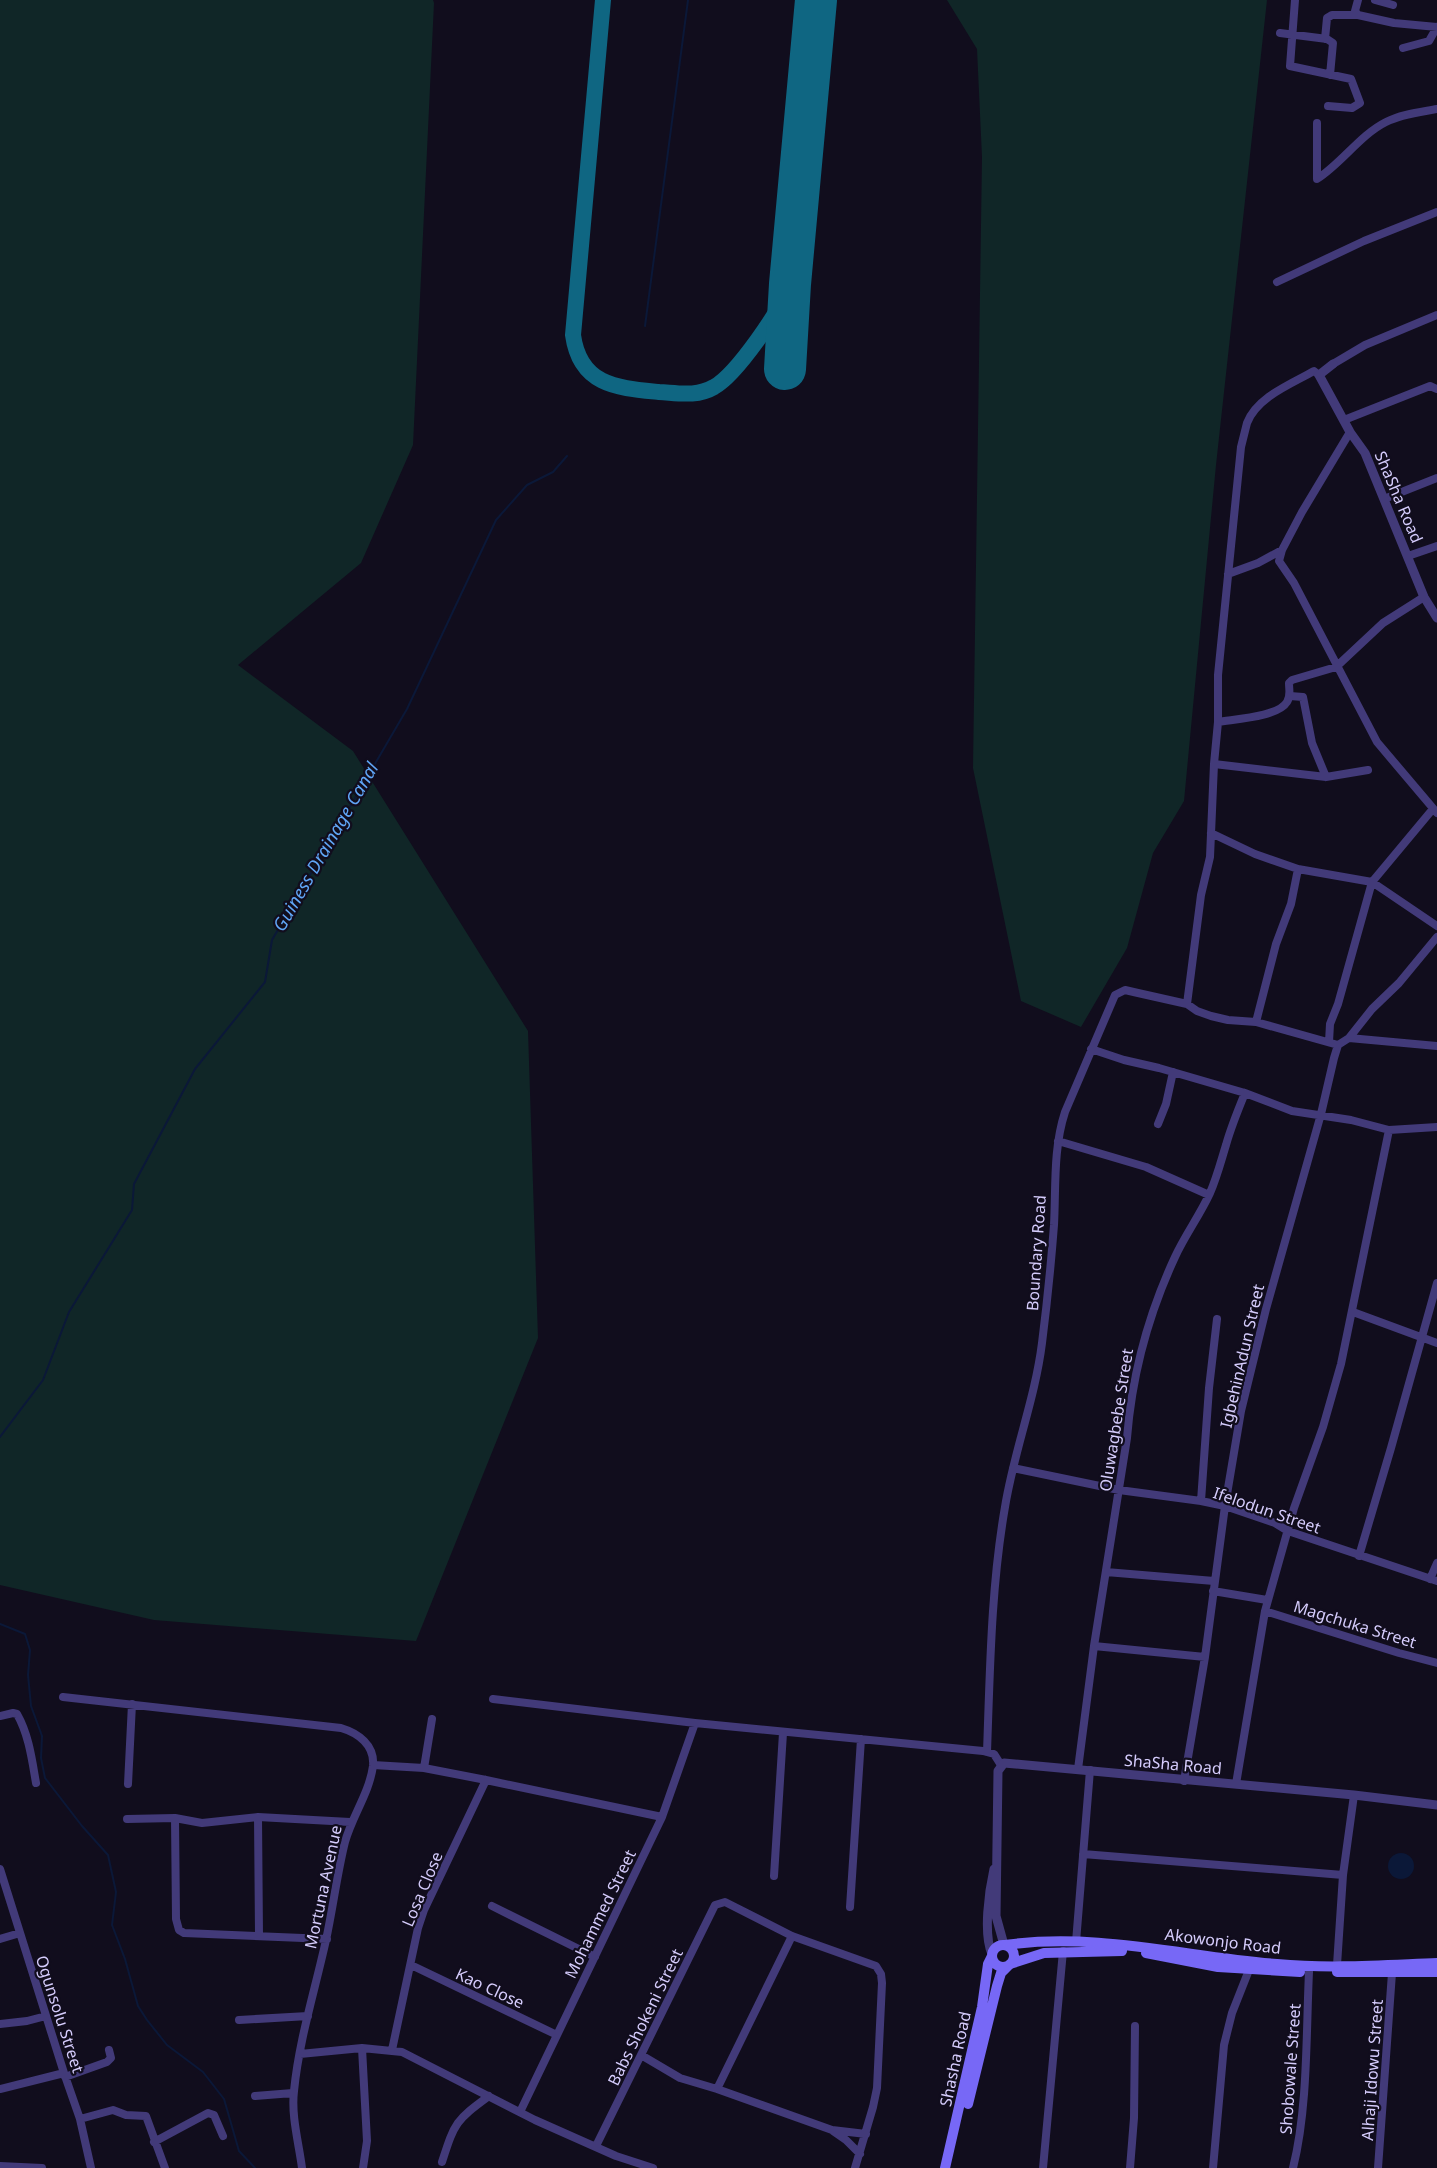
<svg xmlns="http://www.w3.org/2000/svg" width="1437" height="2168" font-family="'Noto Sans',sans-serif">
	<rect width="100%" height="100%" fill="#110d1d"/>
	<path fill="#102627" d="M 0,0 L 433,0 L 434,3 L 413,445 L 361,563 L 238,665 L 353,751 L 528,1031 L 538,1338 L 416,1641 L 154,1620 L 0,1585 Z
		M 947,0 L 1267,0 L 1216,465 L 1184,801 L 1153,853 L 1127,948 L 1081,1027 L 1021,1001 L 973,768 L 982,157 L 977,49 Z"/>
	<path fill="#0b1838" d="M1388 1866a13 13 0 1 1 26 0a13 13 0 1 1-26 0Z"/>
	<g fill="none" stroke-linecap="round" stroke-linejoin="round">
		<path stroke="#0b1838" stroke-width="2" d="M 645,326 L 688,0
			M 0,1437 L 43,1380 L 69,1312 L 132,1210 L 134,1184 L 195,1069 L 265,982 L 272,940 L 407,709 L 496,520 L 527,485 L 553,472 L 567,456
			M 0,1624 L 25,1634 L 30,1650 L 28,1675 L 31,1706 L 42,1736 L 41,1758 L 45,1778 L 82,1826 L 108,1855 L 116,1892 L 112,1925 L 125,1959 L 138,2006 L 147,2020 L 167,2045 L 203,2072 L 224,2099 L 239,2151 L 255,2168"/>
		<path stroke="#0f6682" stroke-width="16" d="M 603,0 L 573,335 C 580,386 618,388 659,392 C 678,393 697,397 714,387 C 736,375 782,309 790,284"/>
		<path stroke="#0f6682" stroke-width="42" d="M 785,369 L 790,284 L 816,0"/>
		<path stroke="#423a79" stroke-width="8" d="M 1295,0 L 1290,66 L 1351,79 L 1360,103 L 1352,108 L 1328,106
			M 1358,0 L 1355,11 L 1358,15 L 1394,23 L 1437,27
			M 1375,0 L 1393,5
			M 1280,33 L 1327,39 L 1333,43 L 1330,75
			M 1325,39 L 1327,18 L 1332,15 L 1358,15
			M 1403,48 L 1429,41 L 1437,27
			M 1317,123 L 1317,179 C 1342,163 1360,135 1386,122 C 1401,114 1421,112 1437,109
			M 1277,282 L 1364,241 L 1437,212
			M 1333,364 L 1365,345 L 1437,315
			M 1344,420 L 1430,386 L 1437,389
			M 1350,432 L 1302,512 L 1282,550 L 1279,561 L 1294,583 L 1377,742 L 1437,813
			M 1384,499 L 1437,478
			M 1408,556 L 1437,546
			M 1228,574 L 1258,563 L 1282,550
			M 1290,696 L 1303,697 L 1312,743 L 1326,777
			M 1218,722 C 1235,719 1278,717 1287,702 C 1291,696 1289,690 1289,683 L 1292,680 L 1336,667 L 1383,623 L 1424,597
			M 1214,764 L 1326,777 L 1368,770
			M 1211,833 L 1255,854 L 1298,869 L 1372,882 L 1437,926
			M 1187,1004 L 1201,895 L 1210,857 L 1214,764 L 1218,722 L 1218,675 L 1241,447 C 1243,439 1245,431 1247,423 C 1257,397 1291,384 1314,371 L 1319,375
			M 1256,1022 L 1276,944 L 1291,904 L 1298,869
			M 1349,1038 L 1372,1009 L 1399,983 L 1437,937
			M 1329,1042 L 1330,1024 L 1338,1004 L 1372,882 L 1432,810
			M 1091,1049 L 1124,1060 L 1159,1068 L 1245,1093 L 1292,1111 L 1351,1120 L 1389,1130 L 1437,1127
			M 1158,1124 L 1166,1104 L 1173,1072
			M 1058,1141 L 1146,1167 L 1209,1195
			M 1353,1312 L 1437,1343
			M 1013,1468 L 1119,1490 L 1201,1501 L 1225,1506 L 1275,1523 L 1288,1531 L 1437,1581
			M 1201,1501 L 1209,1388 L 1217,1319
			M 1359,1556 L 1391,1448 L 1437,1283
			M 1106,1572 L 1214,1581
			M 1430,1579 L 1437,1563
			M 1213,1591 L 1267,1600
			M 1265,1611 L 1399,1653 L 1437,1663
			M 1094,1646 L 1205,1657
			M 63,1697 L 341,1728 C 358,1733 375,1745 373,1766 C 369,1794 352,1816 345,1842 C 337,1874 333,1908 326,1940 C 315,1990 299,2040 294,2091 C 291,2116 299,2144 302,2168
			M 493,1699 L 695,1723 L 983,1751 L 994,1754 L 1001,1765
			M 0,1716 L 13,1713 L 17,1714 C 29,1735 32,1760 36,1783
			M 987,1752 C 990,1670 991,1587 1005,1507 C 1014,1451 1035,1399 1042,1343 C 1047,1304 1051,1264 1054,1225 C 1056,1187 1053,1149 1065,1112 L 1115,995 L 1125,990 L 1138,993 L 1187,1004 L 1197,1011 L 1211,1016 L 1228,1020 L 1256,1022 L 1338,1045
			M 373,1765 L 424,1768 L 486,1780 L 662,1817
			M 424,1768 L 432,1719
			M 1078,1769 L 1094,1646 L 1127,1438 C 1132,1375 1148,1315 1175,1257 C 1185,1235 1200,1215 1210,1193 C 1217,1177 1221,1161 1226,1145 C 1231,1127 1238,1110 1245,1093
			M 1184,1781 L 1205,1657 L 1225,1506 L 1241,1411 L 1266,1309 L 1321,1114 L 1334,1058 L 1338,1045 L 1349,1038 L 1437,1046
			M 128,1784 L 132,1704
			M 1236,1784 L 1265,1611 L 1294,1508 L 1323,1427 L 1341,1364 L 1389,1130
			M 258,1817 L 259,1935
			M 175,1818 L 176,1919 L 179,1930 L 184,1933 L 327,1939
			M 127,1819 L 175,1818 L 202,1823 L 258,1817 L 350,1822
			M 1083,1854 L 1343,1875
			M 0,1869 L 64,2073 L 80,2119 L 91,2168
			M 774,1876 L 783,1733
			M 492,1906 L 595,1957
			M 850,1907 L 861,1739
			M 0,1939 L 20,1933
			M 1076,1942 L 1090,1770
			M 411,1965 L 557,2035
			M 1337,1965 L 1343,1875 L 1354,1795
			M 239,2020 L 308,2016
			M 0,2024 L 27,2021 L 46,2016
			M 362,2048 L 367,2141 L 363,2168
			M 392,2050 L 418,1928 L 424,1910 L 486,1780
			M 300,2054 L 362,2048 L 402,2052 L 535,2120 L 616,2156 L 653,2168
			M 641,2055 L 680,2078 L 717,2089 L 832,2130 L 866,2134
			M 65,2077 L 107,2062 L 111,2058 L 109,2050
			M 0,2089 L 64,2073
			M 717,2089 L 792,1936
			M 255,2096 L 293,2093
			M 520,2112 L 662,1817 L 695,1723
			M 80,2119 L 113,2110 L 126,2115 L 146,2116 L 165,2168
			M 833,2131 L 846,2140 L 860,2154
			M 154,2142 L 208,2113 L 214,2115 L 223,2136
			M 596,2146 L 715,1905 L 725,1902 L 792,1936 L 876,1966 L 881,1974 L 882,1983 L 877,2088 L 873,2107 L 855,2168
			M 442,2162 C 455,2122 455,2121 489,2096
			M 0,2166 L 42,2168
			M 1043,2168 L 1063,1951
			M 1130,2168 L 1134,2118 L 1135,2026
			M 1213,2168 L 1224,2045 L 1232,2013 L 1249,1970
			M 1293,2168 C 1308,2108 1306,2034 1309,1972
			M 1378,2168 L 1392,1973"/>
		<path stroke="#423a79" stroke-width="9" d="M 1333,364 L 1319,375 L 1350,432 L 1365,453 L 1424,597 L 1437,618
			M 1004,1945 L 996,1916 L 998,1771 L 1004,1763 L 1354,1795 L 1437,1805
			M 992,1954 C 983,1934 989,1891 994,1869"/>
		<path stroke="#7768f6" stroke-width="10" d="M 1005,1945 C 1097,1932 1187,1957 1277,1964 C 1330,1969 1384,1965 1437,1963
			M992 1956a11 11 0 1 1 22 0a11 11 0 1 1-22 0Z
			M 1146,1953 L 1218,1967 L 1300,1972
			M 1010,1964 L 1044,1953 L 1122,1951
			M 1337,1972 L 1437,1972
			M 968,2104 L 997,1986 L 1001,1973 L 1008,1966
			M 945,2168 L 982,2007 L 988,1964 L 992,1956"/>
	</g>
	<g text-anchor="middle" stroke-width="4.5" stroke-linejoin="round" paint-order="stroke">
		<g font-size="16" fill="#d5ccfc" stroke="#110d1d">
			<text transform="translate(1399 497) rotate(67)" y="6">ShaSha Road</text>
			<text transform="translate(1036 1253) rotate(-86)" y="6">Boundary Road</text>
			<text transform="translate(1242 1356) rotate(-77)" y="6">IgbehinAdun Street</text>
			<text transform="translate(1116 1420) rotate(-81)" y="6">Oluwagbebe Street</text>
			<text transform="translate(1267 1510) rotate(19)" y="6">Ifelodun Street</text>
			<text transform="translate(1355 1624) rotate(17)" y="6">Magchuka Street</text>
			<text transform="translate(1173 1764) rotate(5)" y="6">ShaSha Road</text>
			<text transform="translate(323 1887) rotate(-78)" y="6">Mortuna Avenue</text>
			<text transform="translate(422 1889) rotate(-67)" y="6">Losa Close</text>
			<text transform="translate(600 1914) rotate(-64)" y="6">Mohammed Street</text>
			<text transform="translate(1223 1941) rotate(7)" y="6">Akowonjo Road</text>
			<text transform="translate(490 1988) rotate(25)" y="6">Kao Close</text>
			<text transform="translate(60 2014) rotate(72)" y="6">Ogunsolu Street</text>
			<text transform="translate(645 2017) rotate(-64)" y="6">Babs Shokeni Street</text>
			<text transform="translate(955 2059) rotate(-78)" y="6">Shasha Road</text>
			<text transform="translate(1290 2069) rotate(-86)" y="6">Shobowale Street</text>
			<text transform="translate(1372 2070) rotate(-86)" y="6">Alhaji Idowu Street</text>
		</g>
		<g font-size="18" font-style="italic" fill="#60a5f6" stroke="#110d1d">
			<text transform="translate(326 847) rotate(-60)" y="6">Guiness Drainage Canal</text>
		</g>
	</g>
</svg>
